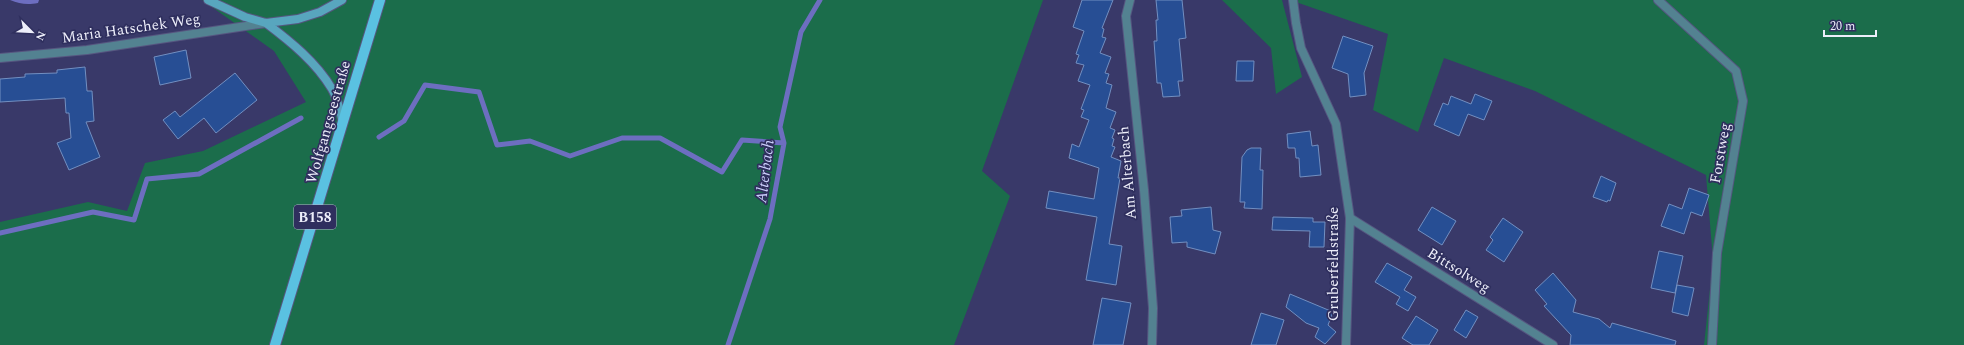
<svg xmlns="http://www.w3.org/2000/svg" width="1964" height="345" font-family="Spectral,serif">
	<rect width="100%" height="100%" fill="#393969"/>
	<path fill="#1b6d4b" d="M 202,0 L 1043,0 L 982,171 L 1010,196 L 954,345 L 0,345 L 0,222 L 88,202 L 127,211 L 145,163 L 203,151 L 306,102 L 274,51 Z
		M 1222,0 L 1282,0 L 1302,77 L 1276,94 L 1271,48 Z
		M 1290,0 L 1964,0 L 1964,345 L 1704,345 L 1713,260 L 1706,175 L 1535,91 L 1444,58 L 1418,132 L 1373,110 L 1388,34 Z"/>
	<path fill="#6d6ec0" d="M 10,0 L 39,0 L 38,3 C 27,5 20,4 10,0 Z"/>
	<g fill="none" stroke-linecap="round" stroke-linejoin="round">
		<path stroke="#6d6ec0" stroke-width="5" d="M 379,137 L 404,121 L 425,85 L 479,92 L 497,145 L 530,141 L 570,156 L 622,138 L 660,138 L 722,172 L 742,140 L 784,143
			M 0,233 L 93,212 L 134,220 L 147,179 L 199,174 L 301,118
			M 728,345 L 770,219 L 784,143 L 780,127 L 801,32 L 820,0"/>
	</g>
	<path fill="#274e94" stroke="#728fc1" d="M 1082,0 L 1113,0 L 1102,28 L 1104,29 L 1102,37 L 1106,38 L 1100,53 L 1111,57 L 1105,73 L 1109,74 L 1106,83 L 1112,85 L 1106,108 L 1116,112 L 1110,128 L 1115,130 L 1112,138 L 1114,139 L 1112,146 L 1115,147 L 1111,157 L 1121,161 L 1118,178 L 1120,178 L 1109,244 L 1122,246 L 1116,285 L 1086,280 L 1097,217 L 1046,208 L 1049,191 L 1094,199 L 1099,168 L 1069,158 L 1072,144 L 1079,147 L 1089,120 L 1081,117 L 1084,110 L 1081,109 L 1090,85 L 1078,81 L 1084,65 L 1076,63 L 1079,55 L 1076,54 L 1084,31 L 1073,27 Z
		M 1156,0 L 1182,0 L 1186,38 L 1179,39 L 1183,81 L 1178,81 L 1180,96 L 1163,97 L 1161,83 L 1157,83 L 1154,41 L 1157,41 L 1156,20 L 1158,20 Z
		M 1343,36 L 1373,46 L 1364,73 L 1366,95 L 1350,97 L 1348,74 L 1332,68 Z
		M 186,50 L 191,78 L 160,85 L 154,57 Z
		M 1237,61 L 1254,61 L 1253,81 L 1236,81 Z
		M 85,67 L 87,91 L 92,91 L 94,121 L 86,122 L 100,157 L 69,170 L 57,143 L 71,138 L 69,113 L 66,113 L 65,98 L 0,102 L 0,79 L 25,77 L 25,74 L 57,73 L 57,70 Z
		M 235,73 L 257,100 L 216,133 L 204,118 L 178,139 L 163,120 L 175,111 L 180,117 Z
		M 1475,94 L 1492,101 L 1484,120 L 1468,114 L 1459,136 L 1434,125 L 1443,103 L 1448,105 L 1451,96 L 1471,104 Z
		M 1310,131 L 1312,146 L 1318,145 L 1321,175 L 1300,177 L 1299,158 L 1296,158 L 1295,148 L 1288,148 L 1287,134 Z
		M 1251,148 L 1261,148 L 1260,170 L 1263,170 L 1262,209 L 1244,208 L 1245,202 L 1240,202 L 1242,157 L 1247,150 Z
		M 1601,176 L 1616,183 L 1610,201 L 1608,200 L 1607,202 L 1593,197 Z
		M 1689,188 L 1709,195 L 1702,216 L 1691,212 L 1684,234 L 1661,226 L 1669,204 L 1682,209 Z
		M 1211,207 L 1213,230 L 1221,232 L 1215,254 L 1187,247 L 1187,242 L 1172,243 L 1170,217 L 1182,216 L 1181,210 Z
		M 1432,207 L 1456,221 L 1442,245 L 1418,230 Z
		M 1273,217 L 1313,218 L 1313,222 L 1325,222 L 1324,247 L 1309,247 L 1310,231 L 1272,230 Z
		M 1503,218 L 1523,232 L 1504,262 L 1486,250 L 1493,240 L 1490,237 Z
		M 1659,251 L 1683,256 L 1675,293 L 1651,288 Z
		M 1387,263 L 1412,277 L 1404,290 L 1416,297 L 1408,311 L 1396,304 L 1400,297 L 1375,282 Z
		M 1553,273 L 1576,300 L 1573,312 L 1599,319 L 1610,328 L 1612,323 L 1676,341 L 1675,345 L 1570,345 L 1571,335 L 1544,306 L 1547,304 L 1535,290 Z
		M 1677,285 L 1694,288 L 1688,316 L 1672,312 Z
		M 1290,294 L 1333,312 L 1328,325 L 1336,332 L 1325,344 L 1315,337 L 1319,328 L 1306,323 L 1286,307 Z
		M 1102,298 L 1131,303 L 1123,345 L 1093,345 Z
		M 1466,310 L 1478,317 L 1466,338 L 1454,330 Z
		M 1261,313 L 1284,320 L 1276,345 L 1251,345 Z
		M 1416,316 L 1438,330 L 1429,345 L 1413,345 L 1402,338 Z"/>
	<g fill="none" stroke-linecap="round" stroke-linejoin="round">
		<g stroke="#565680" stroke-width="10">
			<path id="minor" d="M 1130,0 L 1126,16 L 1144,190 L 1153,308 L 1152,345
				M 1293,0 L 1296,23 L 1301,48 L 1336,124 L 1350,218 L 1346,345
				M 1658,0 L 1736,71 L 1743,101 L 1717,253 L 1712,345
				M 0,58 L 87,50 L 266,23
				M 1350,218 L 1553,345"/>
		</g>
		<g stroke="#565680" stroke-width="10">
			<path id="secondary" d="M 208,0 L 245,17 L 266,23 L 298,19 L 320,12 L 342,0
				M 266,23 C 291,42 316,62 332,89 C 338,99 340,112 343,122"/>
		</g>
		<g stroke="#565680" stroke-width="12">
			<path id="primary" d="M 275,345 L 380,0"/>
		</g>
		<use href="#minor" stroke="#538291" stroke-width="8"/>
		<use href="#secondary" stroke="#58a6be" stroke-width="8"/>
		<use href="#primary" stroke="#5ac1e1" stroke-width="10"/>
	</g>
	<g text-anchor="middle" stroke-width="3.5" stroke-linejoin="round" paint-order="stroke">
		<rect fill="#2f2f5e" stroke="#b4b5cb" stroke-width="1" x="294" y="205" width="42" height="24" rx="3"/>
		<g font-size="14" font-weight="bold" fill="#edeefa">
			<text x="315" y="222">B158</text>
		</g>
		<g font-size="15" fill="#edeefa" stroke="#2f2f5e">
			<text transform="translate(131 28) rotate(-8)" y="5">Maria Hatschek Weg</text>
			<text transform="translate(328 122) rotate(-74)" y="5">Wolfgangseestraße</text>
			<text transform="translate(1720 153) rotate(-80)" y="5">Forstweg</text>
			<text transform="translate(1127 173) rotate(-95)" y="5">Am Alterbach</text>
			<text transform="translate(1333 264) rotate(-90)" y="5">Gruberfeldstraße</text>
			<text transform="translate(1459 270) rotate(32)" y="5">Bittsolweg</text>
		</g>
		<g font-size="16" font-style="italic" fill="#cbcffb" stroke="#2f2f5e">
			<text transform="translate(764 171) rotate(-83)" y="6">Alterbach</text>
		</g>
	</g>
	<g transform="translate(32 32) rotate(114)" stroke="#2f2f5e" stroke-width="3" paint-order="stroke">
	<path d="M0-3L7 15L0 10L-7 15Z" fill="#edeefa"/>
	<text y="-6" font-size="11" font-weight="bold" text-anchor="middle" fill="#edeefa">N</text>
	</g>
	<path d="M1824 30v6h52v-6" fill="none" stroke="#edeefa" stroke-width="2"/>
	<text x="1830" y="30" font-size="12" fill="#edeefa" stroke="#2f2f5e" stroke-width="3" paint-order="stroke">20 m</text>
</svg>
